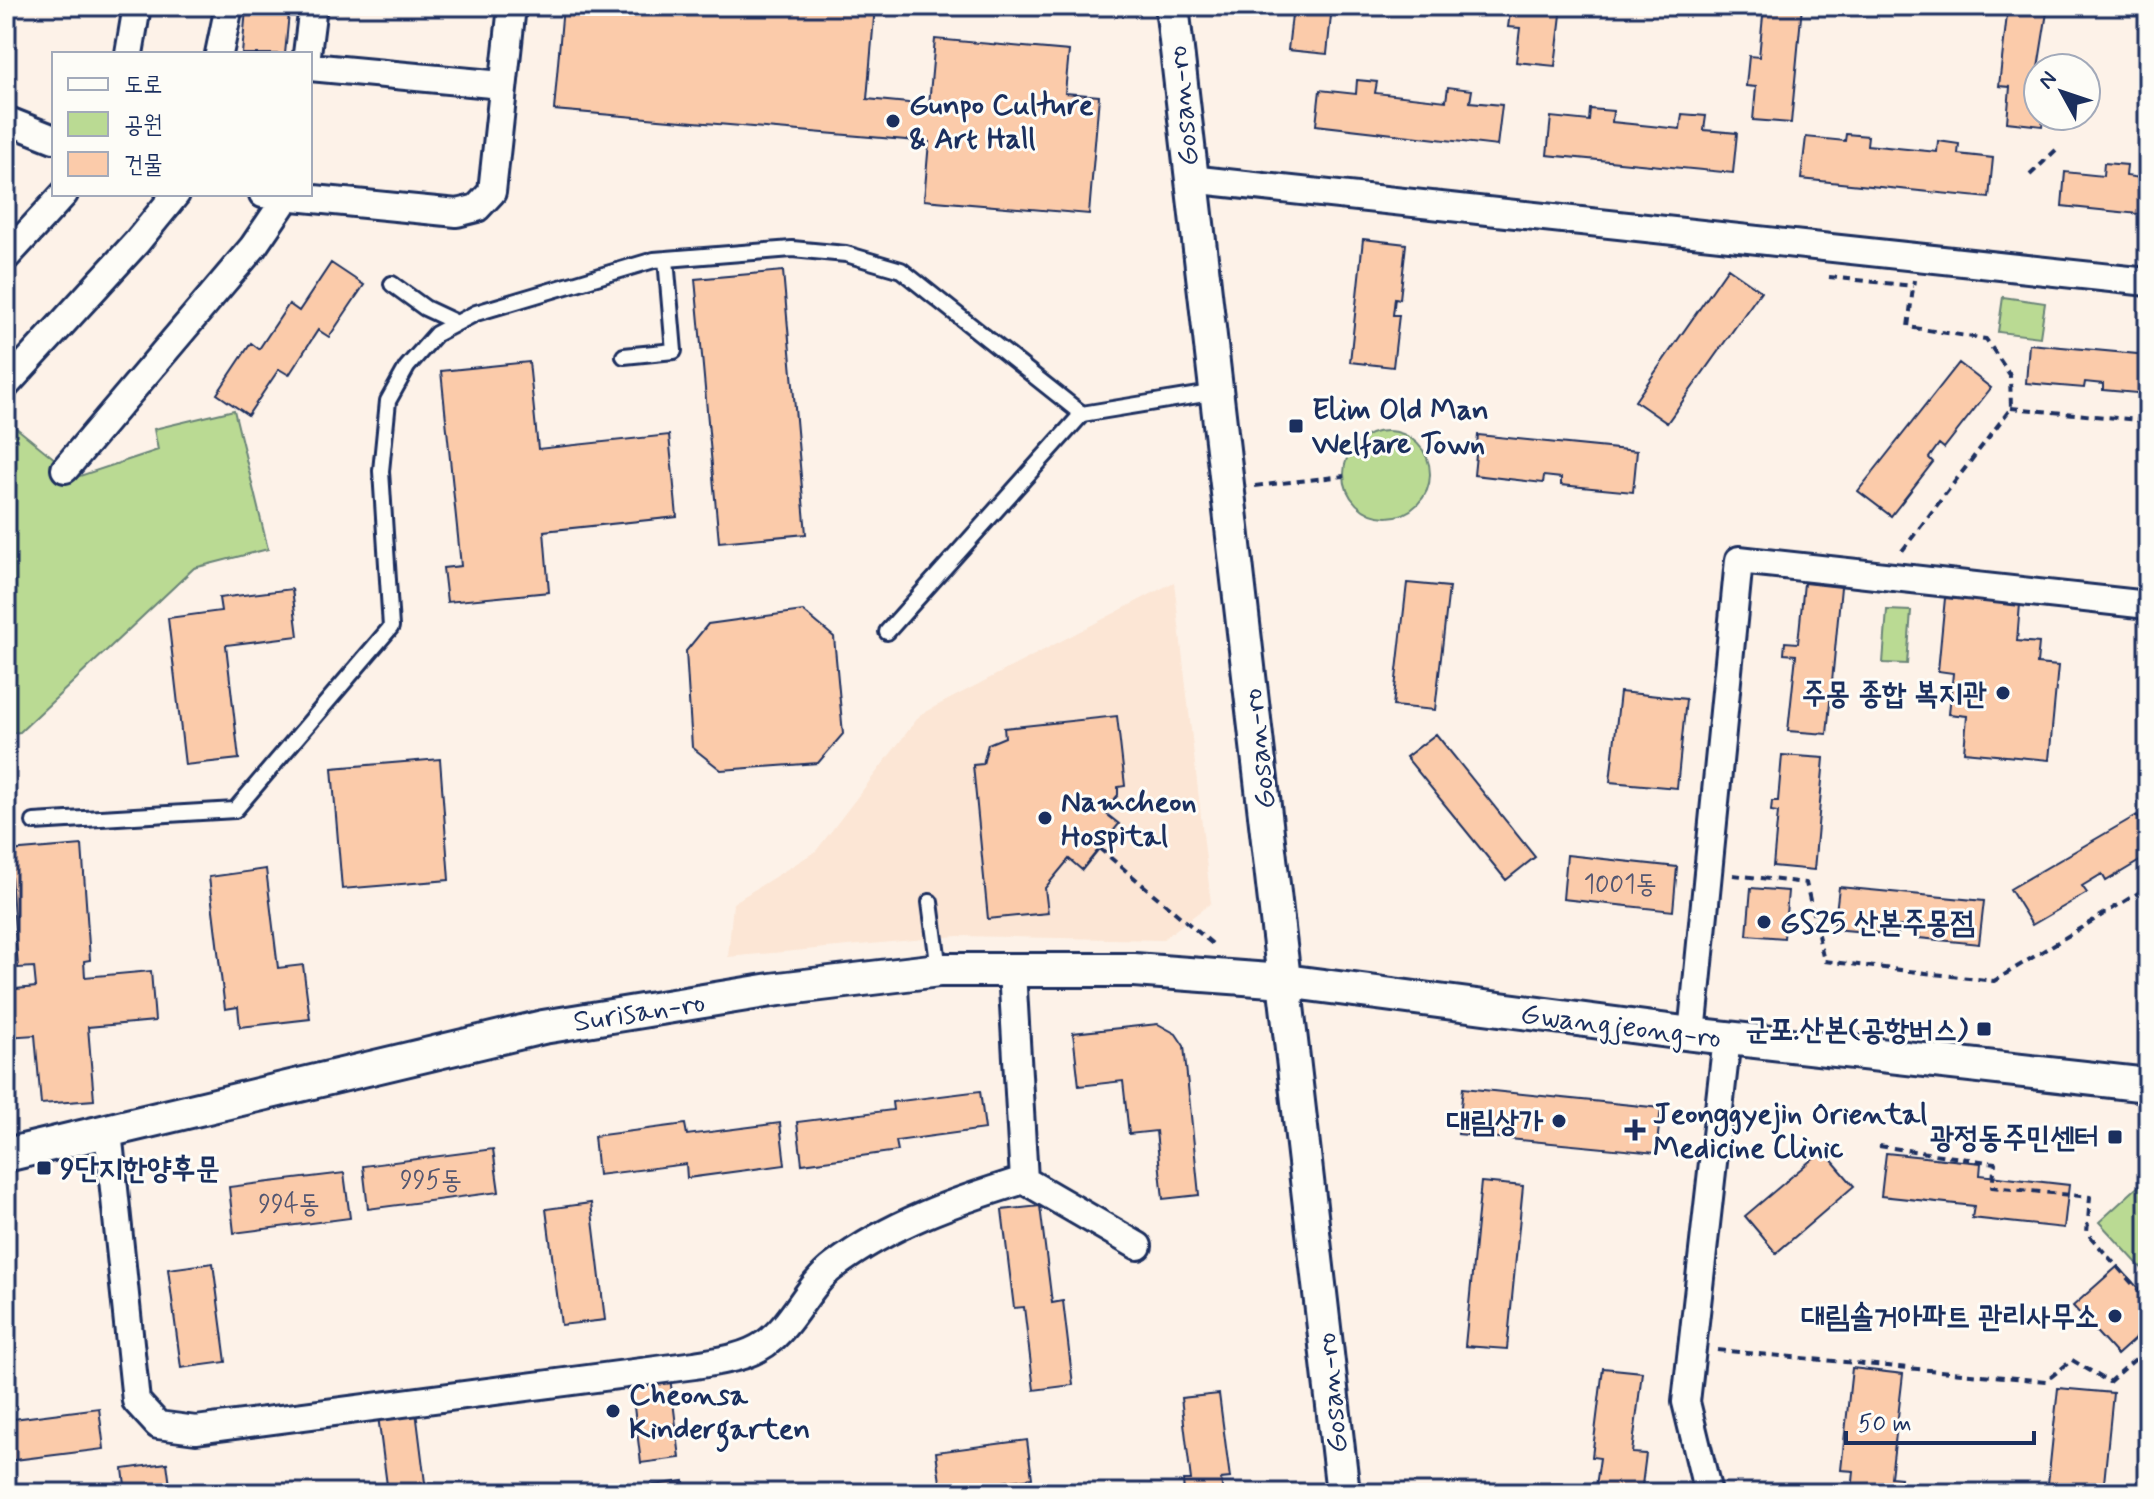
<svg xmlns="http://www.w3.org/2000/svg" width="2154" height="1499" font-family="Mynerve,'Poor Story',sans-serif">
	<rect width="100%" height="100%" fill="#fdf2e8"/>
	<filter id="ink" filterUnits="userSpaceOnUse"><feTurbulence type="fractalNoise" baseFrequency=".0125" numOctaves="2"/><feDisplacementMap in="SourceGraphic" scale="16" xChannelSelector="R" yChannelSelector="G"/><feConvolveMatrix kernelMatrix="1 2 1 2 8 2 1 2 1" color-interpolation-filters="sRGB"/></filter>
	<g filter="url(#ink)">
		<path fill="#fce6d5" d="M 1174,582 L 1211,903 L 1162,940 L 957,936 L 728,957 L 733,903 L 816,851 L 921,714 Z"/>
		<path fill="#bada93" stroke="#6a8478" stroke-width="2" d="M 2003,297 L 2045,303 L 2040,337 L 1998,332 Z
			M 234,410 L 268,549 L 194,568 L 20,732 L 6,734 L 6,425 L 9,422 L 77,477 L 158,450 L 154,429 Z
			M1344 474a43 43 0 1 1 86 0a43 43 0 1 1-86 0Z
			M 1887,610 L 1911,611 L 1907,664 L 1883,663 Z
			M 2142,1183 L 2148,1190 L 2148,1275 L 2099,1222 Z"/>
		<path fill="#fbcbaa" stroke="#1b2f5e" stroke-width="2" d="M 563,6 L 875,6 L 867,99 L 929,105 L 935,39 L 1069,51 L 1065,93 L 1099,96 L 1089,214 L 924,200 L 929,142 L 554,110 Z
			M 1293,6 L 1332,6 L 1327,54 L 1288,50 Z
			M 1511,6 L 1562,6 L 1555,66 L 1516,62 L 1520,28 L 1508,27 Z
			M 1764,6 L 1802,6 L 1791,123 L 1753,120 L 1756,87 L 1746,86 L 1749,56 L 1759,57 Z
			M 2008,6 L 2048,6 L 2038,68 L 2038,116 L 2044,116 L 2042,126 L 2007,122 L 2010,87 L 1999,86 Z
			M 246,9 L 289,13 L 285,54 L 242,54 Z
			M 1357,80 L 1377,82 L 1375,93 L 1446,101 L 1448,87 L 1472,90 L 1470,102 L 1502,105 L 1497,146 L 1316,125 L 1320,90 L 1356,94 Z
			M 1590,109 L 1613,111 L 1612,122 L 1680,129 L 1682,114 L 1706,116 L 1704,130 L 1737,133 L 1733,173 L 1547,155 L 1551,117 L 1589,121 Z
			M 1846,134 L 1868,136 L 1867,145 L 1937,152 L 1938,141 L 1959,144 L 1958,154 L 1993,158 L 1989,198 L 1801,179 L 1806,137 L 1845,141 Z
			M 2104,163 L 2127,165 L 2126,176 L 2148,179 L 2148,215 L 2062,206 L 2065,172 L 2103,176 Z
			M 1363,239 L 1406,244 L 1400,299 L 1395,298 L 1393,315 L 1399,315 L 1393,367 L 1350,362 Z
			M 331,263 L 364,285 L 329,337 L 318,330 L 289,375 L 279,369 L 248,415 L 217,394 L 251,343 L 259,349 L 289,304 L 299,311 Z
			M 1728,268 L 1761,291 L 1667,423 L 1635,401 Z
			M 783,271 L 806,534 L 719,542 L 695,279 Z
			M 2029,344 L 2148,355 L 2148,394 L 2103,390 L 2103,384 L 2085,382 L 2084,388 L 2026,383 Z
			M 529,362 L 538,449 L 669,435 L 677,517 L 544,531 L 549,592 L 447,602 L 443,568 L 461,566 L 441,371 Z
			M 1959,363 L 1991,388 L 1944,448 L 1939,444 L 1929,458 L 1933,462 L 1891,516 L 1858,491 Z
			M 1478,435 L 1637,451 L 1633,492 L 1561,485 L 1561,478 L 1544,476 L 1543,483 L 1474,475 Z
			M 1407,583 L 1449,587 L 1435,710 L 1393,706 Z
			M 1804,583 L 1841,587 L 1827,734 L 1788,731 L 1796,655 L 1784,654 L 1785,642 L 1798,643 Z
			M 292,589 L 298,636 L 226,645 L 239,759 L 185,765 L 168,618 L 221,611 L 219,598 Z
			M 1945,598 L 2020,604 L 2017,641 L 2039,643 L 2037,664 L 2058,666 L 2049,760 L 1964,752 L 1967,716 L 1949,714 L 1953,673 L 1938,671 Z
			M 803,611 L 834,637 L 843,734 L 818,763 L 721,770 L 692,747 L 686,651 L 708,624 Z
			M 1620,692 L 1686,699 L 1677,788 L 1610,782 Z
			M 2148,700 L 2148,762 L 2140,761 Z
			M 1117,716 L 1125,786 L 1118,787 L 1118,795 L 1104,812 L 1119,824 L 1082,870 L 1069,859 L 1045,888 L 1048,913 L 988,919 L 973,765 L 983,764 L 988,744 L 1005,737 L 1004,728 Z
			M 1436,734 L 1535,857 L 1506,880 L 1406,757 Z
			M 1782,755 L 1824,758 L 1814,870 L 1773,866 L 1778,812 L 1771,811 L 1772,801 L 1778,801 Z
			M 440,759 L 449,880 L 342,889 L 332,768 Z
			M 2137,815 L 2148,834 L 2148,856 L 2106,881 L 2102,874 L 2082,886 L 2087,893 L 2032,925 L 2010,889 Z
			M 82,845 L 90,960 L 84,961 L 85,977 L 151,971 L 155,1021 L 88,1027 L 94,1100 L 41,1104 L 35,1035 L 6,1037 L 6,990 L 36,987 L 34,967 L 18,968 L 9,851 Z
			M 1567,855 L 1677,867 L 1673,911 L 1563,899 Z
			M 266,869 L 278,968 L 303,965 L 310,1019 L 240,1027 L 238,1007 L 225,1009 L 209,877 Z
			M 1839,887 L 1984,901 L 1979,944 L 1919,938 L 1920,928 L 1899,926 L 1898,935 L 1834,929 Z
			M 1751,888 L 1788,891 L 1784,938 L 1747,935 Z
			M 1158,1024 L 1176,1034 L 1184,1046 L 1199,1195 L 1163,1199 L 1156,1131 L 1129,1134 L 1123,1081 L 1079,1086 L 1073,1033 Z
			M 1463,1088 L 1661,1108 L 1656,1153 L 1458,1134 Z
			M 980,1091 L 985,1129 L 896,1141 L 898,1151 L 802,1164 L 797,1122 L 893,1110 L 892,1102 Z
			M 780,1123 L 785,1165 L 687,1178 L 686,1164 L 598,1175 L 594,1136 L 685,1124 L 687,1135 Z
			M 493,1149 L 499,1192 L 368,1209 L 363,1166 Z
			M 1823,1150 L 1854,1186 L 1776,1253 L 1745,1216 Z
			M 1886,1153 L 1981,1163 L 1980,1175 L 2069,1185 L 2064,1228 L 1972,1218 L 1974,1206 L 1881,1196 Z
			M 344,1173 L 350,1218 L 234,1233 L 229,1187 Z
			M 1481,1182 L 1523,1186 L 1507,1349 L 1465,1346 Z
			M 591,1203 L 605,1320 L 561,1325 L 546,1209 Z
			M 1040,1206 L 1052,1303 L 1063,1301 L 1073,1385 L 1034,1390 L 1024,1307 L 1014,1308 L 1002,1210 Z
			M 213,1263 L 226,1362 L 181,1368 L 168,1269 Z
			M 2118,1266 L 2148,1299 L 2148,1327 L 2117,1355 L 2073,1306 Z
			M 1603,1368 L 1642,1372 L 1632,1453 L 1646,1454 L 1641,1493 L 1595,1493 L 1600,1458 L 1592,1457 Z
			M 1852,1368 L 1903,1374 L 1891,1477 L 1901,1478 L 1899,1493 L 1852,1493 L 1854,1471 L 1841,1470 Z
			M 669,1369 L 680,1458 L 641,1463 L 630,1375 Z
			M 2058,1388 L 2113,1393 L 2103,1493 L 2047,1493 Z
			M 1219,1394 L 1230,1478 L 1221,1479 L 1223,1493 L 1184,1493 L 1183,1480 L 1191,1480 L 1181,1398 Z
			M 415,1403 L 426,1491 L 388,1493 L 377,1408 Z
			M 99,1408 L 104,1449 L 6,1461 L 6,1420 Z
			M 1027,1440 L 1032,1478 L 941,1490 L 936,1452 Z
			M 167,1463 L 171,1493 L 126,1493 L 123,1469 Z
			M 684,1481 L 685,1493 L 647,1493 L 646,1486 Z"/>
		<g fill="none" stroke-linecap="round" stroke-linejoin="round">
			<g stroke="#1b2f5e" stroke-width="20">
				<path id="service" d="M 392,284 L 425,308 L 457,323
					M 624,356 L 674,351 L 666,259
					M 887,632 L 1082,414
					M 34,822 L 235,810 L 391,627 L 381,471 L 388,401 L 407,367 L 436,334 L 476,313 L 654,260 L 792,249 L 846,254 L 901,270 L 1082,414 L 1217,392
					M 930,902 L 939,970"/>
			</g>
			<g stroke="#1b2f5e" stroke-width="32">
				<path id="minor" d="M 129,54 L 137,6
					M 219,54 L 229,6
					M 307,54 L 313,6
					M 310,67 L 502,85
					M 6,120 L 54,139
					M 1190,179 L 2148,282
					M 263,194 L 457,213 L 477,208 L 492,192 L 512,6
					M 6,257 L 64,194
					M 6,385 L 136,243 L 176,194
					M 65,469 L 253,247 L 289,194
					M 1692,1034 L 1739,560 L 2148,605
					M 108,1131 L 136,1401 L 158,1425 L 196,1430 L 695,1365 C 718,1361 745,1358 765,1344 C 793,1325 807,1286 834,1266 C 891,1223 956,1201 1024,1180 L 1012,971
					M 1024,1180 L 1138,1246
					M 1708,1493 L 1686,1402 L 1727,1038"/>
			</g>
			<g stroke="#1b2f5e" stroke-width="38">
				<path id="tertiary" d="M 1172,6 L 1343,1493
					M 6,1155 L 543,1027 L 771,990 L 939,970 L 1134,970 L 1285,981 L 1692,1034 L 2148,1085"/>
			</g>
			<path stroke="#1b2f5e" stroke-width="4" stroke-dasharray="8 6" stroke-linecap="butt" d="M 2030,175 L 2059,147
				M 1829,277 L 1913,286
				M 2011,408 L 2148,421
				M 1255,486 L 1344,476
				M 1902,551 L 2011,408 L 2010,375 L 1986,339 L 1908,327 L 1914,280
				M 1099,848 L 1215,946
				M 1733,875 L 1806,883 L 1824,961 L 1994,981 L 2148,887
				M 1879,1146 L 1995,1163 L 1992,1187 L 2090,1197 L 2087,1233 L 2148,1301
				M 1717,1350 L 2046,1381 L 2072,1360 L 2109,1382 L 2148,1348"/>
			<use href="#service" stroke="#fdfcf7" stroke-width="14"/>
			<use href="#minor" stroke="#fdfcf7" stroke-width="26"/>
			<use href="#tertiary" stroke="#fdfcf7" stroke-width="32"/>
		</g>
	</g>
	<g fill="#1b2f5e" stroke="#fdfcf7" stroke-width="3">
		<circle cx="893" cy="121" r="8"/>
		<rect x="1288" y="418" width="16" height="16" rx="4"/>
		<circle cx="2003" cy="693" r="8"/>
		<circle cx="1045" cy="818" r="8"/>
		<circle cx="1764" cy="922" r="8"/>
		<rect x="1976" y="1021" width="16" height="16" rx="4"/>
		<circle cx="1559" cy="1121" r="8"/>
		<path d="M1631 1118h8v8h8v8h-8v8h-8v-8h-8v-8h8z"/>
		<rect x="2107" y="1129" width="16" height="16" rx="4"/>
		<rect x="36" y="1160" width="16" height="16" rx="4"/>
		<circle cx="2115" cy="1316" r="8"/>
		<circle cx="613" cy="1411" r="8"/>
	</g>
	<g text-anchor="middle" stroke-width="6" stroke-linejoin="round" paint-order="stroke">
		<g font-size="26" fill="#535671">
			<text x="1620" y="892">1001동</text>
			<text x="431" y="1188">995동</text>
			<text x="289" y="1212">994동</text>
		</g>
		<g font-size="30" font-weight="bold" fill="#1b2f5e" stroke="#fdfcf7" text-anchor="start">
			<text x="909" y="114">Gunpo Culture<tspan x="909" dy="34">&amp; Art Hall</tspan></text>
			<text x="1312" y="419">Elim Old Man<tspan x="1312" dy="34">Welfare Town</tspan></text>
			<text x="1987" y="703" text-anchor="end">주몽 종합 복지관</text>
			<text x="1061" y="811">Namcheon<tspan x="1061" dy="34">Hospital</tspan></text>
			<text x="1780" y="932">GS25 산본주몽점</text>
			<text x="1968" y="1039" text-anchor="end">군포.산본(공항버스)</text>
			<text x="1653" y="1123">Jeonggyejin Oriental<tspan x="1653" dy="34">Medicine Clinic</tspan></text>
			<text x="1543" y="1131" text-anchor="end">대림상가</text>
			<text x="2099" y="1147" text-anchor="end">광정동주민센터</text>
			<text x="60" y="1178">9단지한양후문</text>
			<text x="2099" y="1326" text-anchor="end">대림솔거아파트 관리사무소</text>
			<text x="629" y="1404">Cheonsa<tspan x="629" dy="34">Kindergarten</tspan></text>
		</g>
		<g font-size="30" fill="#1b2f5e" stroke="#fdfcf7">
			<text transform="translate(1182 106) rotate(-96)" y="10">Gosan-ro</text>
			<text transform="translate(1258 749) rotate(-97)" y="10">Gosan-ro</text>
			<text transform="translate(639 1011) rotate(-9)" y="10">Surisan-ro</text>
			<text transform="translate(1621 1025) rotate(7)" y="10">Gwangjeong-ro</text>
			<text transform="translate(1331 1393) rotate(-96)" y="10">Gosan-ro</text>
		</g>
	</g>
	<rect width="2154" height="1499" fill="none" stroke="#fdfcf7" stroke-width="32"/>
	<rect x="16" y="16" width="2122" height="1467" fill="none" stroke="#1b2f5e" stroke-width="3" filter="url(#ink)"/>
	<rect x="52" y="52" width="260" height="144" fill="#fdfcf7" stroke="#a3aaba" stroke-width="2"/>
	<rect x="68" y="78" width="40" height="12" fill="#fdfcf7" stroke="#a3aaba" stroke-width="2"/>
	<text x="124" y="92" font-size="24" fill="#1b2f5e">도로</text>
	<rect x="68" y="112" width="40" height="24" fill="#bada93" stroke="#a3aaba" stroke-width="2"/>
	<text x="124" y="132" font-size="24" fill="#1b2f5e">공원</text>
	<rect x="68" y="152" width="40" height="24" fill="#fbcbaa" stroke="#a3aaba" stroke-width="2"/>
	<text x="124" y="172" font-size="24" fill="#1b2f5e">건물</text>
	<g transform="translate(2062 92) rotate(310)"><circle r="38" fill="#fdfcf7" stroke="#a3aaba" stroke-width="2"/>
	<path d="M0-6L14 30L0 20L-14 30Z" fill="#1b2f5e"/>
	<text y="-12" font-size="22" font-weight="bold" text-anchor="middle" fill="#1b2f5e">N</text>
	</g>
	<path d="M1846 1431v12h188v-12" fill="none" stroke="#1b2f5e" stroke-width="4"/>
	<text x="1858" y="1431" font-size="24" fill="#1b2f5e" stroke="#fdfcf7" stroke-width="6" paint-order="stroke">50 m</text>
</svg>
